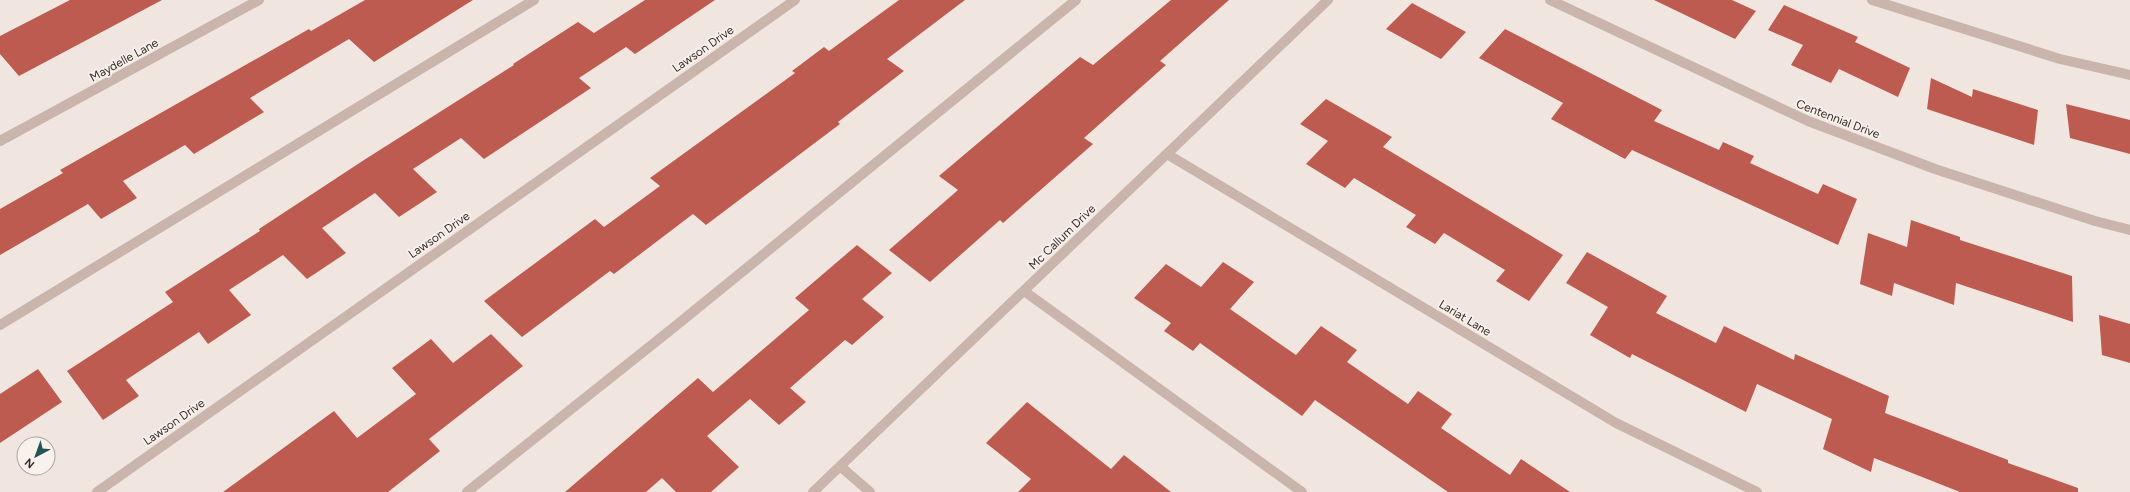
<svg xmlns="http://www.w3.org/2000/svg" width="2130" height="492" font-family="Figtree,sans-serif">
	<rect width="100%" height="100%" fill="#f1e6df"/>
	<path fill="#bd5b51" d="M 70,0 L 162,0 L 19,76 L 0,54 L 0,36 Z
		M 365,0 L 473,0 L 374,62 L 349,39 L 250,98 L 264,112 L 194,154 L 185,145 L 123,181 L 137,198 L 101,219 L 88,204 L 0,255 L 0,209 L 63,173 L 60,170 L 309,29 L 311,31 Z
		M 645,0 L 715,0 L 635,54 L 626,47 L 579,78 L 591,88 L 484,159 L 461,138 L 413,169 L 437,192 L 399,217 L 375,193 L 322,228 L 346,253 L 307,279 L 283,255 L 229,290 L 251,315 L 208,344 L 199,332 L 126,380 L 139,396 L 103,420 L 67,371 L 173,302 L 165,292 L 260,231 L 259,229 L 364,160 L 514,65 L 513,64 L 578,22 L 594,33 Z
		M 899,0 L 965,0 L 887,59 L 904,71 L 838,122 L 840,124 L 706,225 L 693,214 L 614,274 L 610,271 L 522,337 L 484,301 L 595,219 L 604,227 L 660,186 L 650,178 L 795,73 L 792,71 L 824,47 L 829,51 Z
		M 1171,0 L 1229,0 L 1160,61 L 1166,65 L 1084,138 L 1093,144 L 1003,223 L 1000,220 L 930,282 L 889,250 L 958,190 L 939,176 L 1080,57 L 1093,65 Z
		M 1654,0 L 1732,0 L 1756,11 L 1735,39 Z
		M 1412,3 L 1466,32 L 1441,59 L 1386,29 Z
		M 1784,5 L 1858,37 L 1855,42 L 1910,68 L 1898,97 L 1839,69 L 1831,83 L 1791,65 L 1803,45 L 1768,30 Z
		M 1505,29 L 1662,110 L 1654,121 L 1719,150 L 1723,142 L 1754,156 L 1750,163 L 1818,194 L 1823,184 L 1857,199 L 1838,245 L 1632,150 L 1625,159 L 1551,119 L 1563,103 L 1479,58 Z
		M 1931,78 L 1972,97 L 1973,89 L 2038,110 L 2034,145 L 1927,109 Z
		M 1326,99 L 1392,137 L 1383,147 L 1563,255 L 1529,301 L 1496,281 L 1505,270 L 1444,233 L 1435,244 L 1406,227 L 1416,215 L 1354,178 L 1345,188 L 1306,164 L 1328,141 L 1300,124 Z
		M 2066,104 L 2130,120 L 2130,154 L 2070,138 Z
		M 1911,220 L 1960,237 L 1960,240 L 2072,276 L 2073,322 L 1956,283 L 1954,305 L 1894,283 L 1892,296 L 1860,284 L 1868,233 L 1907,247 Z
		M 857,245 L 892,273 L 862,299 L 884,317 L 852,345 L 845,340 L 790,388 L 806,402 L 779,425 L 750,399 L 707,436 L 739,467 L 711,492 L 676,492 L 662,478 L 646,492 L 565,492 L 698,378 L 713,392 L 809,310 L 795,298 Z
		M 1587,252 L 1667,296 L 1656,313 L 1716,343 L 1724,326 L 1794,360 L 1795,354 L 1889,396 L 1885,413 L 2008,460 L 2008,463 L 2078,488 L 2078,492 L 1960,492 L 1874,458 L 1871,472 L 1823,449 L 1832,419 L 1757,384 L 1746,412 L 1632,354 L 1630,358 L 1590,335 L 1608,307 L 1566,283 Z
		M 1223,262 L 1254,282 L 1230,309 L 1296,355 L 1321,326 L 1357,350 L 1347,362 L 1408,404 L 1418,391 L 1452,414 L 1441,428 L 1510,475 L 1521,459 L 1570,492 L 1448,492 L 1315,400 L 1302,416 L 1200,343 L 1193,351 L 1164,331 L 1171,323 L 1134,298 L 1166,264 L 1201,287 Z
		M 2099,315 L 2130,324 L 2130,363 L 2102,355 Z
		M 491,334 L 523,366 L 429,439 L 440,451 L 388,492 L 223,492 L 334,411 L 357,438 L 416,394 L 392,368 L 431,339 L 453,363 Z
		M 38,369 L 62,402 L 0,443 L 0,394 Z
		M 1027,402 L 1111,469 L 1124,455 L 1171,492 L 1018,492 L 1031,479 L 986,443 Z"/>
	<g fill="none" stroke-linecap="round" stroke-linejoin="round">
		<path stroke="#c9b5ac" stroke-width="10" d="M 1872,0 L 2060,59 L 2130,75
			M 1024,291 L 1302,492
			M 0,325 L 534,0
			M 467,492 L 673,328 L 1076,0"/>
		<path stroke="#c9b5ac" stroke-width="10" d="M 1550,0 L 1808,121 L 1935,169 L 2095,221 L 2130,230
			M 0,141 L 259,0
			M 1167,154 L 1616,423 L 1757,492
			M 840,466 L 870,492
			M 97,492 L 795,0
			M 813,492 L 1328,0"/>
	</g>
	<g text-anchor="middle" stroke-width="3.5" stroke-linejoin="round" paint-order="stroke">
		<g font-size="12" fill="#372c2a" stroke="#f9f1eb">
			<text transform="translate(703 49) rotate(-35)" y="4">Lawson Drive</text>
			<text transform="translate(124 60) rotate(-29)" y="4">Maydelle Lane</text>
			<text transform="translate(1838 119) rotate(21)" y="4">Centennial Drive</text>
			<text transform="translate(439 235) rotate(-35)" y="4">Lawson Drive</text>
			<text transform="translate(1062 237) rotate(-44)" y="4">Mc Callum Drive</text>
			<text transform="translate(1465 318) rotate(31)" y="4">Lariat Lane</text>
			<text transform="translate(174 422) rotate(-35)" y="4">Lawson Drive</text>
		</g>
	</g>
	<g transform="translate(36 456) rotate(221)"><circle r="19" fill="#f9f1eb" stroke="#aba29e"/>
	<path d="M0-3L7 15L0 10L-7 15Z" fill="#225652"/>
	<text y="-6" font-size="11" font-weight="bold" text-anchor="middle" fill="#372c2a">N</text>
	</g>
</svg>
